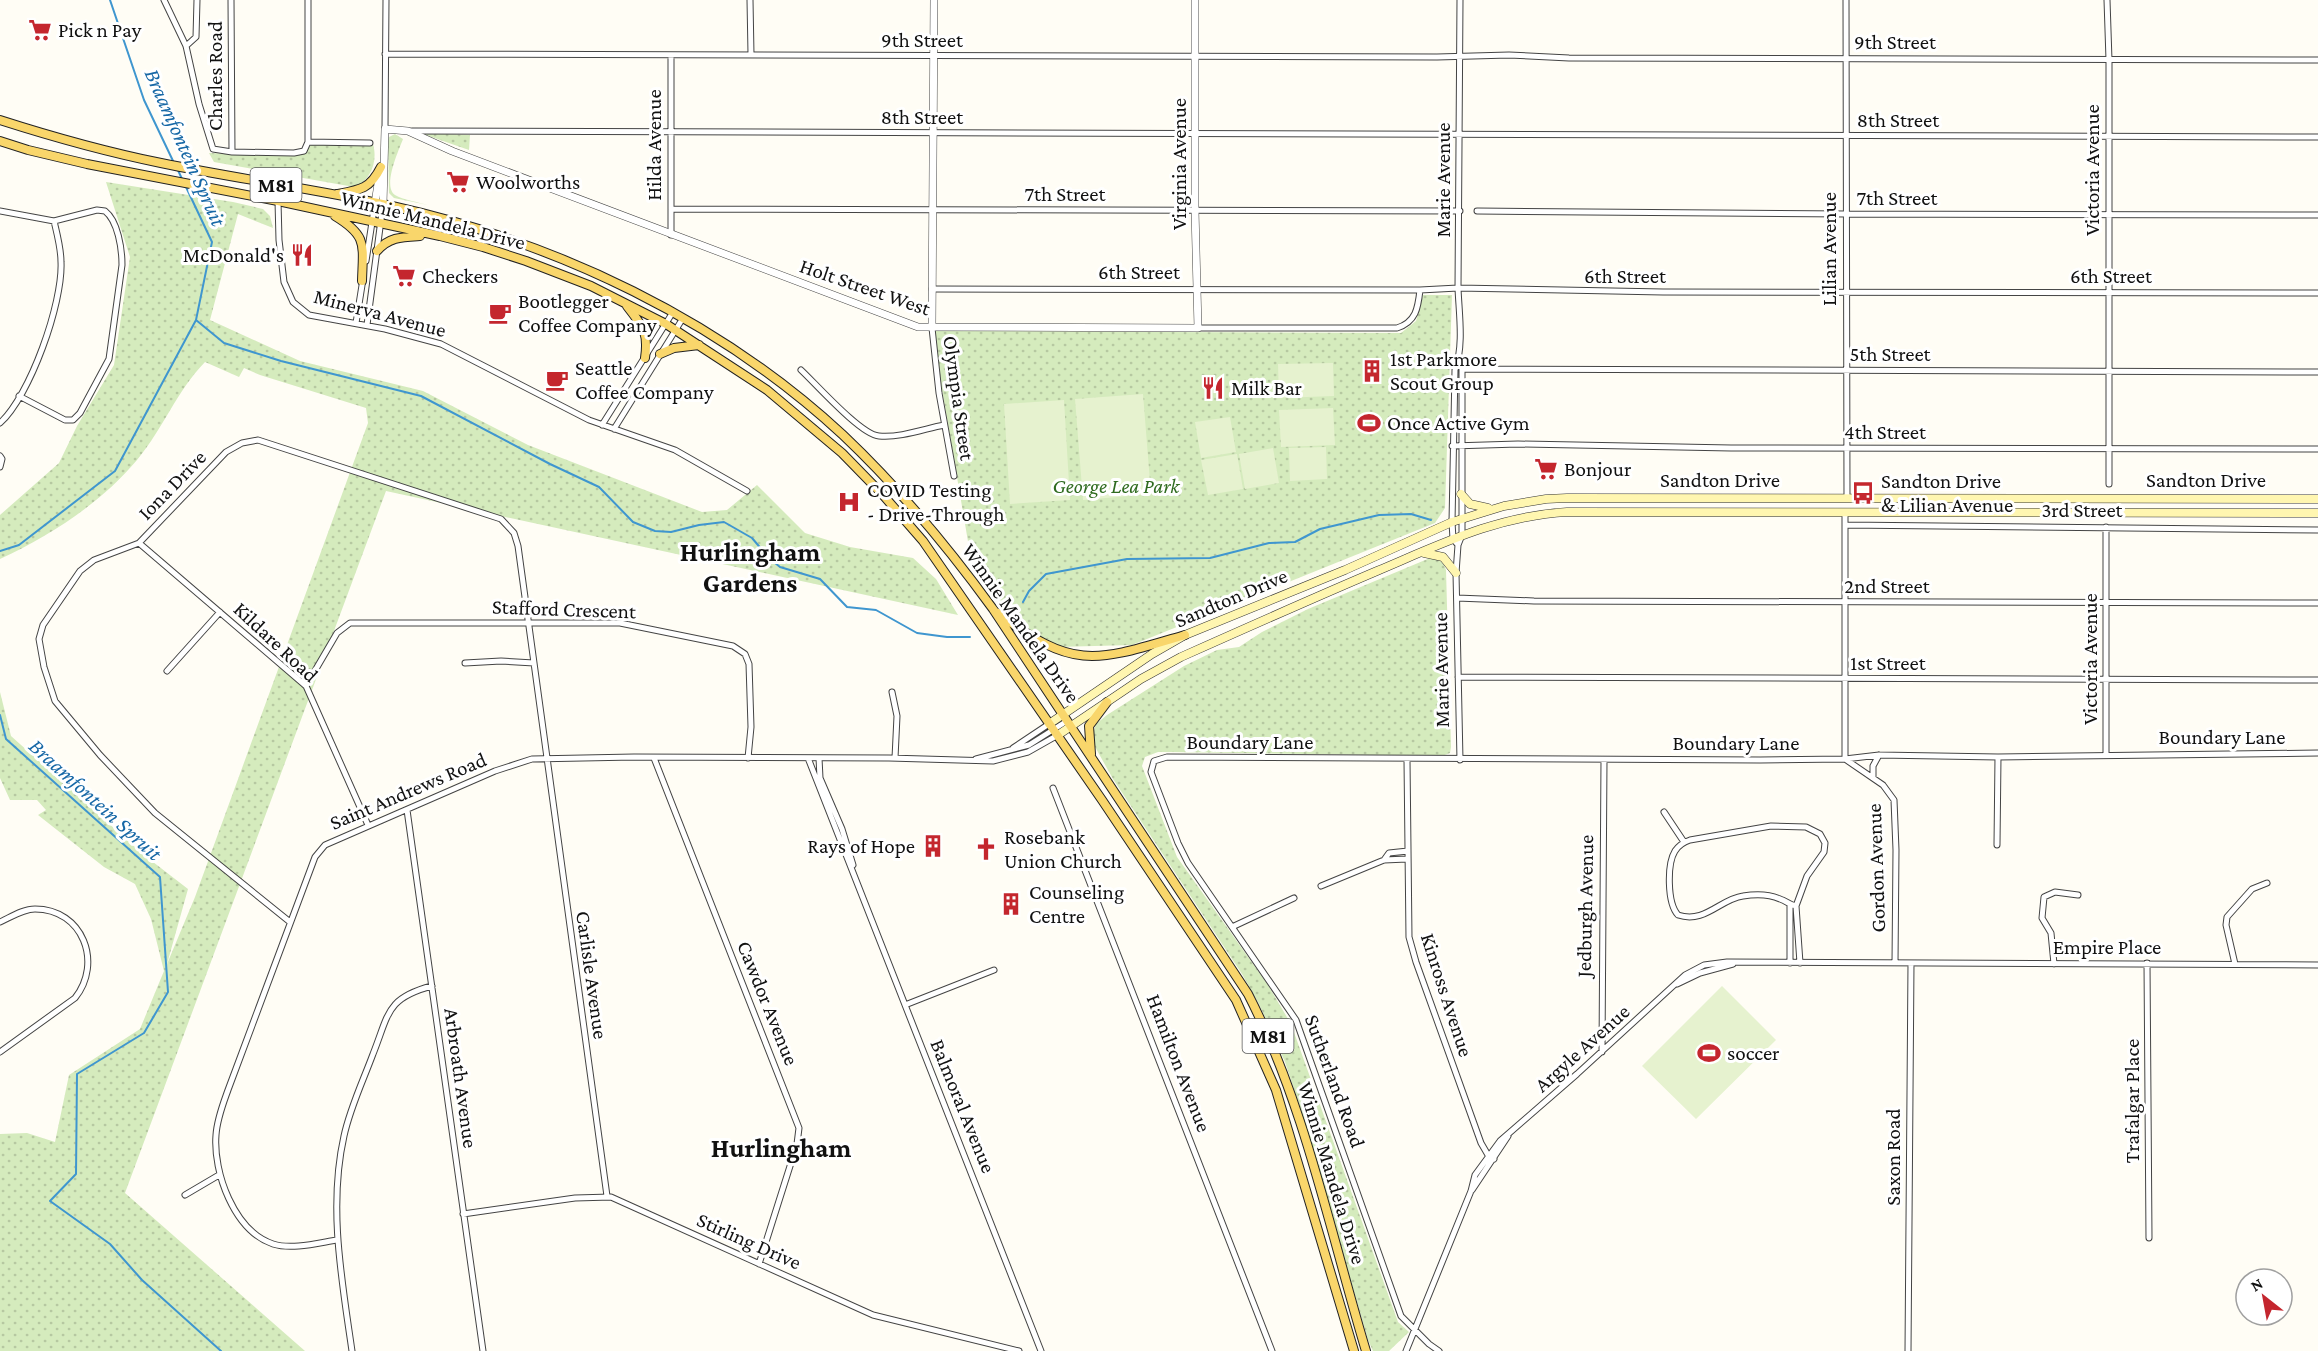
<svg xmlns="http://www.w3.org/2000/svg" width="2318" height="1351" font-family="'Crimson Pro',serif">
	<defs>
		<pattern id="grass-dots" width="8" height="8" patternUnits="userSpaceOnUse" patternTransform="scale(1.5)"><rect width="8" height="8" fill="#d5ebbd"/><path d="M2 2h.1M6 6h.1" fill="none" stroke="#b6c8a1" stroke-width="1.8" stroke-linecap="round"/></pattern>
	</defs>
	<rect width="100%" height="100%" fill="#fffdf5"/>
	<path fill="url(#grass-dots)" d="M 420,133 L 470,135 L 469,150 Z
		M 395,134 L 403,139 C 399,150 382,186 395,195 C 403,200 418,202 428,205 L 394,198 L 389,193 L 388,140 L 389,137 Z
		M 313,143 L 373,144 C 378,161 371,181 354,187 L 214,162 L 209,153 L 296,156 L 303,153 Z
		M 106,182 L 233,202 L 263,209 L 270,216 L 273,228 L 238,214 L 210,320 L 300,361 L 423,391 L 528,445 L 702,512 L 727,510 L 757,485 L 805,533 L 850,547 L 913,558 L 936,579 L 958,615 L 386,491 L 125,1193 L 305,1351 L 0,1351 L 0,1134 L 27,1133 L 55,1142 L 69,1075 L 140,1029 L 164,971 L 151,919 L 135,884 L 104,867 L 38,815 L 46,810 L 37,800 L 10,800 L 0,778 L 0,692 L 11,736 L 144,855 L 188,889 L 167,964 L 195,897 L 368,423 L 366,408 L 260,375 L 244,368 L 239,377 L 205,362 C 176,392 163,429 137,460 C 101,503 50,536 0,559 L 0,515 L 59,463 L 77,426 L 114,365 L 130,257 Z
		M 1423,295 L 1452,295 L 1445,508 L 1435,523 L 1132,645 L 1057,647 L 1007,615 L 971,559 L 932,331 L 1401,333 L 1416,321 Z
		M 1430,558 C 1439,559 1443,561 1446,570 L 1451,747 L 1450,753 L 1442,756 L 1170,752 L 1158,752 L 1145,757 L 1142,766 L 1177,857 L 1268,985 L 1291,1024 L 1398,1322 L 1409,1332 L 1389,1351 L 1373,1351 L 1368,1340 L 1301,1110 L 1285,1062 L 1259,1004 L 1242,974 L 1113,779 L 1094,745 L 1093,734 L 1096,724 L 1107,715 L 1184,666 L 1217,650 L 1239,647 L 1262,632 L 1308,609 Z"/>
	<path fill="#e6f2cf" d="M 1333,363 L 1334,396 L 1279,398 L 1278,364 Z
		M 1143,394 L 1151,494 L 1083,500 L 1075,399 Z
		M 1064,400 L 1070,500 L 1010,504 L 1004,404 Z
		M 1333,408 L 1335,445 L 1281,447 L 1279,410 Z
		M 1230,417 L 1236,452 L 1201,458 L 1195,422 Z
		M 1326,447 L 1327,479 L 1290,481 L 1289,448 Z
		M 1273,448 L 1279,483 L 1245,489 L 1239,454 Z
		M 1237,454 L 1243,489 L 1208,495 L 1201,460 Z
		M 1722,986 L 1776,1040 L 1696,1119 L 1642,1066 Z"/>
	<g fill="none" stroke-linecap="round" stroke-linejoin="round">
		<path stroke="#3f96cf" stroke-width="2" d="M 110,0 L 144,100 L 174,163
			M 177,168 L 182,179
			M 196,320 L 224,343 L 281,361 L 421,396 L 550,464 L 599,487 L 633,522 L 655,531 L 671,532 L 699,525 L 724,522 L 752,538 L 769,558 L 780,567 L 820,579 L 847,607 L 876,610 L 917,633 L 947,637 L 970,637
			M 0,551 L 19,545 L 115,471 L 196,320 L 212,242 L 186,187
			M 1023,602 L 1029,591 L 1046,574 L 1127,559 L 1210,558 L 1269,543 L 1295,542 L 1320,529 L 1379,515 L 1411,514 L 1431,520
			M 0,715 L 6,739 L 160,877 L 168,992 L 144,1033 L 77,1074 L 76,1174 L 50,1201 L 110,1244 L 142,1280 L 221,1351"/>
		<g stroke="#444" stroke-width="7">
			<path id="minor" d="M 164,0 L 186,46 L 199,104 L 213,149 L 232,152 L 294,153 L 304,151 L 308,142 L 308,0
				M 231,0 L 232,152
				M 750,0 L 751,54
				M 1846,0 L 1847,498
				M 2107,0 L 2109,60 L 2109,484
				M 186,46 L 196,37 L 197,0
				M 385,54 L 1437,57 L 1509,55 L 1569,58 L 2318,60
				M 385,129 L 386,0
				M 412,131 L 2318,137
				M 308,142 L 370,143
				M 278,201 L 279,240 L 284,282 L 293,302 L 309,315 L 385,329 L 441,344 L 589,420 L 675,450 L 747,491
				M 671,209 L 1460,211
				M 0,211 L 54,221 L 97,210 L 105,211 C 118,221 122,249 122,265 L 109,359 L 80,413 L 73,420 L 65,420 L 19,396
				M 1477,211 L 1847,214 L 2318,215
				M 671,235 L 671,56
				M 366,261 L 375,203
				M 932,289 L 1420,290 L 1458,288 L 1663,292 L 2318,293
				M 356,323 L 363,279
				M 367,325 L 383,205
				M 932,328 L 939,393 L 954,476
				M 1198,328 L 1397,328 C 1416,322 1418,308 1420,290
				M 1458,360 L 1462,369 L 1462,535 L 1458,545 L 1456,573 L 1460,760
				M 1462,369 L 2318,372
				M 801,370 C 816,384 861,435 879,436 C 900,438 924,429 944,425
				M 0,423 C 30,396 63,303 61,262 C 61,248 57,234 54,221
				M 602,425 L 673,312
				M 614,429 L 683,318
				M 1452,446 L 1518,444 L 1731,448 L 2318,449
				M 0,456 L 2,459 L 0,467
				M 1845,512 L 1845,759 L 1883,785 L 1894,800 L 1896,850 L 1895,963
				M 1845,525 L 2318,530
				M 2106,527 L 2106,755
				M 139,543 L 306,686 L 368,825
				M 1458,545 L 1453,539 L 1452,522 L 1455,370 C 1464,345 1459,314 1458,288 L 1460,0
				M 1457,598 L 1534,601 L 2318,603
				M 465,663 L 501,661 L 534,663
				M 167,671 L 220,612
				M 1458,677 L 2318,680
				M 306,686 L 337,633 L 350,623 L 620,623 L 733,646 L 745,654 L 749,664 L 751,727 L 748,758
				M 892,692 L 897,716 L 895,758
				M 1013,748 L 1049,724
				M 654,758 L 799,1128 L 797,1144 L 759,1264
				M 808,758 L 1041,1351
				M 819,758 L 820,778 L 842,829 L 853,865
				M 976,759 L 1029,745 L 1067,721
				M 1407,760 L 1409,937 L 1416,962 L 1481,1143 L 1488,1155 L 1494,1159
				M 1873,777 L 1873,766 L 1879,755
				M 1053,788 L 1272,1351
				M 407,810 L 483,1351
				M 1664,812 L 1684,842
				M 1997,845 L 1998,757
				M 1384,860 L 1389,853 L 1408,851
				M 1321,886 L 1384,860 L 1407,859
				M 1790,905 L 1790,963
				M 1796,906 C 1789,905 1787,901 1780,899 C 1769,894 1755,894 1743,896 C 1720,899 1705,924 1678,915 C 1667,903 1667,864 1675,851 C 1679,845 1684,842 1690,840 L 1771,826 L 1806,827 L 1820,834 L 1825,843 L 1824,852 L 1807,876 L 1796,906 L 1800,963
				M 0,922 C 11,917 23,909 35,909 C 83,909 103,963 75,998 L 0,1052
				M 290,922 L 155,813 L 100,755 L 55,701 L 44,667 L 39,639 L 43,625 L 80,571 L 94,560 L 139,543 L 226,452 L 242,443 L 258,440 L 501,519 L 514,533 L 518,546 L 607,1196
				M 1232,927 L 1294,898
				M 2147,963 L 2149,1238
				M 2054,964 L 2051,933 L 2042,918 L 2044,897 L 2055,892 L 2078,895
				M 2235,964 L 2226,925 L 2227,917 L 2252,889 L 2267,883
				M 1677,984 L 1700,973 L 1733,964
				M 905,1005 L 994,970
				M 1602,1052 L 1604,760
				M 1472,1190 L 1508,1136
				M 185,1195 L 219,1175
				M 463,1214 L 575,1198 L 611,1197 L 873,1315 L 1019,1351
				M 337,1240 C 318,1243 292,1250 273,1244 C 234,1231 213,1172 216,1135 C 217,1119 223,1104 228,1090 L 315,857 L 325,845 L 495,771 L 532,759 L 634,757 L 889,758 L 993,761 L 1028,752 L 1058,735
				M 352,1351 C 342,1281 328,1207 344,1136 C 350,1108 363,1081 373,1054 C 389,1014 386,998 432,986
				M 1406,1351 L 1471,1191 L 1475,1175 L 1500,1141 L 1577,1074 L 1685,975 L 1704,965 L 1727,962 L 2318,965
				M 1439,1351 L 1429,1344 L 1401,1316 L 1296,1020 L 1188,863 L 1178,843 L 1151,772 L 1154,761 L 1167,757 L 1760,760 L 1845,759 L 1879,755 L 1998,757 L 2318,753
				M 1908,1351 L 1911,963"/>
		</g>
		<g stroke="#444" stroke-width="8">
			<path id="tertiary" d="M 385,129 L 408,131 L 452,151 L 918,327 L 1198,328 L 1195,210 L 1195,0
				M 375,203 L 380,171
				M 383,205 L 385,129
				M 932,328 L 934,0"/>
		</g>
		<g stroke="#333" stroke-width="9">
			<path id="secondary" d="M 1461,494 L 1470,504 L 1488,508
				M 1424,553 L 1443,557 L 1456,573
				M 1049,724 L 1152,654 L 1185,635 L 1345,570 L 1452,522 L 1504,506 L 1546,499 L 1567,498 L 2318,499
				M 1058,735 L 1141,679 L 1181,657 C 1246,628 1311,599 1377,571 C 1441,544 1497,516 1567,512 L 2318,513"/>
		</g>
		<g stroke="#222" stroke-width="10">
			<path id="primary" d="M 0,120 C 53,137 107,152 161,163 C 238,179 316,189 392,206 C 558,243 719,320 843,435 C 899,488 948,547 993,609 L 1248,994 C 1305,1105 1330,1232 1366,1351
				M 0,141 L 28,150 L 87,164 L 278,201 L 440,236 L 483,247 L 526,261 L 591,286 L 666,324 L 767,390 L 842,453 L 883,495 L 923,541 L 1102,800 L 1236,1000 L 1276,1090 L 1354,1351
				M 337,194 C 360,190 370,189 381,167
				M 335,216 C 368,236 363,245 362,281
				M 377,251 C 389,237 402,237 420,236
				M 627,306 C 642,326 649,331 645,358
				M 660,354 L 674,348 L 699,345
				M 998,613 C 1075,672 1097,661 1185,635
				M 1091,754 L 1089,726 L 1107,702"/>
		</g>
		<use href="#minor" stroke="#fff" stroke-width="5"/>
		<use href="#tertiary" stroke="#fff" stroke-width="7"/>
		<use href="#secondary" stroke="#fff6b0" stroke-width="8"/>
		<use href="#primary" stroke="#f9d66b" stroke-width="8"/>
	</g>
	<defs>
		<g id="supermarket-bare" transform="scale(1.8)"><path d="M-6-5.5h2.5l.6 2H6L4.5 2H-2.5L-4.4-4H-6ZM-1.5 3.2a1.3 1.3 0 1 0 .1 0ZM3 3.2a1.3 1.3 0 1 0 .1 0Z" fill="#c4262e" stroke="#fff" stroke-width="2.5" paint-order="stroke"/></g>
		<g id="restaurant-bare" transform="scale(1.8)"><path d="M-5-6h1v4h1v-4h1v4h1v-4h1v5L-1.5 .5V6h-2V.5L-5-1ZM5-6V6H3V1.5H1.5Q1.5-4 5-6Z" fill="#c4262e" stroke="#fff" stroke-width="2.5" paint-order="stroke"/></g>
		<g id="cafe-bare" transform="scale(1.8)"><path d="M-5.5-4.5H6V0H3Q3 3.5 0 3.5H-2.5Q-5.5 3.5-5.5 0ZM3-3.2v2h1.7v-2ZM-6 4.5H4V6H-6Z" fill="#c4262e" stroke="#fff" stroke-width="2.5" paint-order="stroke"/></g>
		<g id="building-bare" transform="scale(1.8)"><path d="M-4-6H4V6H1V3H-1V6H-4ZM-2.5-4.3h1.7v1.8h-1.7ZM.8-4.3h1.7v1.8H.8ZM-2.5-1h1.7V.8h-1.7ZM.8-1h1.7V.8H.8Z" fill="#c4262e" stroke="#fff" stroke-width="2.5" paint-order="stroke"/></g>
		<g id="stadium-bare" transform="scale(1.8)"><path d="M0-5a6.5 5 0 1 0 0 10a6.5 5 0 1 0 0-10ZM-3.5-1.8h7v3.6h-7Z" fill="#c4262e" stroke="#fff" stroke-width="2.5" paint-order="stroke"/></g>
		<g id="bus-bare" transform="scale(1.8)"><path d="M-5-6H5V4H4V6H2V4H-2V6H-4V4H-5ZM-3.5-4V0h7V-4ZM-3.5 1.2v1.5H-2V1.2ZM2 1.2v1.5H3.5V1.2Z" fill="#c4262e" stroke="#fff" stroke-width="2.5" paint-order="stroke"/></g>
		<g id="hospital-bare" transform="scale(1.8)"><path d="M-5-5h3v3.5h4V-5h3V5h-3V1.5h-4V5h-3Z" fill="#c4262e" stroke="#fff" stroke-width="2.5" paint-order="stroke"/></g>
		<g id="church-bare" transform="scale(1.8)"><path d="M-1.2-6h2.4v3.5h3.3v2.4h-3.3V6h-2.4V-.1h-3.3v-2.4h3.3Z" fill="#c4262e" stroke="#fff" stroke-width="2.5" paint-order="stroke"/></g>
	</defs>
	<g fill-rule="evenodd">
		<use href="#supermarket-bare" x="40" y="30"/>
		<use href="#supermarket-bare" x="458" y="182"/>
		<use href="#restaurant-bare" x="302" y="255"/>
		<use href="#supermarket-bare" x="404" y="276"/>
		<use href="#cafe-bare" x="500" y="313"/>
		<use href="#building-bare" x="1372" y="371"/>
		<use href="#cafe-bare" x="557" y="380"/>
		<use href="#restaurant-bare" x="1213" y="388"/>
		<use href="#stadium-bare" x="1369" y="423"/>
		<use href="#supermarket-bare" x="1546" y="469"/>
		<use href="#bus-bare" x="1863" y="493"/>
		<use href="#hospital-bare" x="849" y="502"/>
		<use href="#building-bare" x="933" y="846"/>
		<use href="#church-bare" x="986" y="849"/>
		<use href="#building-bare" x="1011" y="904"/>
		<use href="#stadium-bare" x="1709" y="1053"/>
	</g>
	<g text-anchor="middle" stroke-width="6" stroke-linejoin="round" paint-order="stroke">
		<g fill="#fff" stroke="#585858" stroke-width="1.5">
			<rect x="250.5" y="168" width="51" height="34" rx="4.5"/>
			<rect x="1242.5" y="1019" width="51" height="34" rx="4.5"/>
		</g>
		<g font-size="20" font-weight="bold" fill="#111">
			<text x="276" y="192">M81</text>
			<text x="1268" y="1043">M81</text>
		</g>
		<g font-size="21" fill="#111" stroke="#fff" text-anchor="start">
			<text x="58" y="37">Pick n Pay</text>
			<text x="476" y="189">Woolworths</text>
			<text x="284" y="262" text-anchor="end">McDonald's</text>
			<text x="422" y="283">Checkers</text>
			<text x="518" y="308">Bootlegger<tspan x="518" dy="24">Coffee Company</tspan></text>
			<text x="1390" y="366">1st Parkmore<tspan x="1390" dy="24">Scout Group</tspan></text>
			<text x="575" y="375">Seattle<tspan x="575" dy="24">Coffee Company</tspan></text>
			<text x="1231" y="395">Milk Bar</text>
			<text x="1387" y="430">Once Active Gym</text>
			<text x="1564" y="476">Bonjour</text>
			<text x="1881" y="488">Sandton Drive<tspan x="1881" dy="24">&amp; Lilian Avenue</tspan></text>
			<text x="867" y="497">COVID Testing<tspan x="867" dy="24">- Drive-Through</tspan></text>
			<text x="1004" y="844">Rosebank<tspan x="1004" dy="24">Union Church</tspan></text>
			<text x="915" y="853" text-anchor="end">Rays of Hope</text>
			<text x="1029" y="899">Counseling<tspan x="1029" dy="24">Centre</tspan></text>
			<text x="1727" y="1060">soccer</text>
		</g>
		<g font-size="21" fill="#111" stroke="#fff">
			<text x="922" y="47">9th Street</text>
			<text x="1895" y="49">9th Street</text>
			<text transform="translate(215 76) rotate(-90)" y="7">Charles Road</text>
			<text x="922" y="124">8th Street</text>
			<text x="1898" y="127">8th Street</text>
			<text transform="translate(654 145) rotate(-90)" y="7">Hilda Avenue</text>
			<text transform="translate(1179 164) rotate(-90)" y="7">Virginia Avenue</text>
			<text transform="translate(2092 170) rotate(-90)" y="7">Victoria Avenue</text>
			<text transform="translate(1443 180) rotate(-90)" y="7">Marie Avenue</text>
			<text x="1065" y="201">7th Street</text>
			<text x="1897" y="205">7th Street</text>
			<text transform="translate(433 220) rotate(14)" y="7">Winnie Mandela Drive</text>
			<text transform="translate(1829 249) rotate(-90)" y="7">Lilian Avenue</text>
			<text x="1139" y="279">6th Street</text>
			<text x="1625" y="283">6th Street</text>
			<text x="2111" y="283">6th Street</text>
			<text transform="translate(865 287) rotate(19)" y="7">Holt Street West</text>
			<text transform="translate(380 313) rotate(15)" y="7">Minerva Avenue</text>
			<text x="1890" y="361">5th Street</text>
			<text transform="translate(959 398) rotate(82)" y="7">Olympia Street</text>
			<text x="1885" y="439">4th Street</text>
			<text x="1720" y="487">Sandton Drive</text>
			<text x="2206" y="487">Sandton Drive</text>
			<text transform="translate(172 485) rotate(-46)" y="7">Iona Drive</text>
			<text x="2082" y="517">3rd Street</text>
			<text x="1887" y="593">2nd Street</text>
			<text transform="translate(1231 598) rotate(-23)" y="7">Sandton Drive</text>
			<text transform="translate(564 609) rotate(2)" y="7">Stafford Crescent</text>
			<text transform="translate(1021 623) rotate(55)" y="7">Winnie Mandela Drive</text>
			<text transform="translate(276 642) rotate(43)" y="7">Kildare Road</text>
			<text transform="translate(2090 659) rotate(-90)" y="7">Victoria Avenue</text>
			<text x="1888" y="670">1st Street</text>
			<text transform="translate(1441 670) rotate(-91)" y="7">Marie Avenue</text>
			<text x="2222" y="744">Boundary Lane</text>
			<text x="1250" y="749">Boundary Lane</text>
			<text x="1736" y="750">Boundary Lane</text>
			<text transform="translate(408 791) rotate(-23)" y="7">Saint Andrews Road</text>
			<text transform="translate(1876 868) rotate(-92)" y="7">Gordon Avenue</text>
			<text transform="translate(1585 906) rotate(-89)" y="7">Jedburgh Avenue</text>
			<text x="2107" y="954">Empire Place</text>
			<text transform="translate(592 975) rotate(82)" y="7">Carlisle Avenue</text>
			<text transform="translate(1447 995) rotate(72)" y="7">Kinross Avenue</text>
			<text transform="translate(768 1003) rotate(68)" y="7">Cawdor Avenue</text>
			<text transform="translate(1582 1048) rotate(-42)" y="7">Argyle Avenue</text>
			<text transform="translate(1179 1063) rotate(69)" y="7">Hamilton Avenue</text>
			<text transform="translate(461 1078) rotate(82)" y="7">Arbroath Avenue</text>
			<text transform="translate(1335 1081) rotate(70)" y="7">Sutherland Road</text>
			<text transform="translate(2132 1101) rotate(-90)" y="7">Trafalgar Place</text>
			<text transform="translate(963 1106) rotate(68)" y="7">Balmoral Avenue</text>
			<text transform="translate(1893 1157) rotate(-90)" y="7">Saxon Road</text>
			<text transform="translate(1332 1173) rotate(73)" y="7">Winnie Mandela Drive</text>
			<text transform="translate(749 1241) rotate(24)" y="7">Stirling Drive</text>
		</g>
		<g font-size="21" font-style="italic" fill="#2f6b1f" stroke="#fff">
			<text x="1116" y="493">George Lea Park</text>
		</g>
		<g font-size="22" font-style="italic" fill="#1768a6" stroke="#fff">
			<text transform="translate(186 147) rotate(66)" y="8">Braamfontein Spruit</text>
			<text transform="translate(96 799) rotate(42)" y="8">Braamfontein Spruit</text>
		</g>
		<g font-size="27" font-weight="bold" fill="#111" stroke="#fff">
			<text x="750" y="561">Hurlingham<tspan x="750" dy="31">Gardens</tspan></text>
			<text x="781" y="1157">Hurlingham</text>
		</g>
	</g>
	<g transform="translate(2264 1297) rotate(329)"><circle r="28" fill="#ffffff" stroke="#a0a0a0" stroke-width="1.5"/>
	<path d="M0-4.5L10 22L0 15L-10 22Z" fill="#c4262e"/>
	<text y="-9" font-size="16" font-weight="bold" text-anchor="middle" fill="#111111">N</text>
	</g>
</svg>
